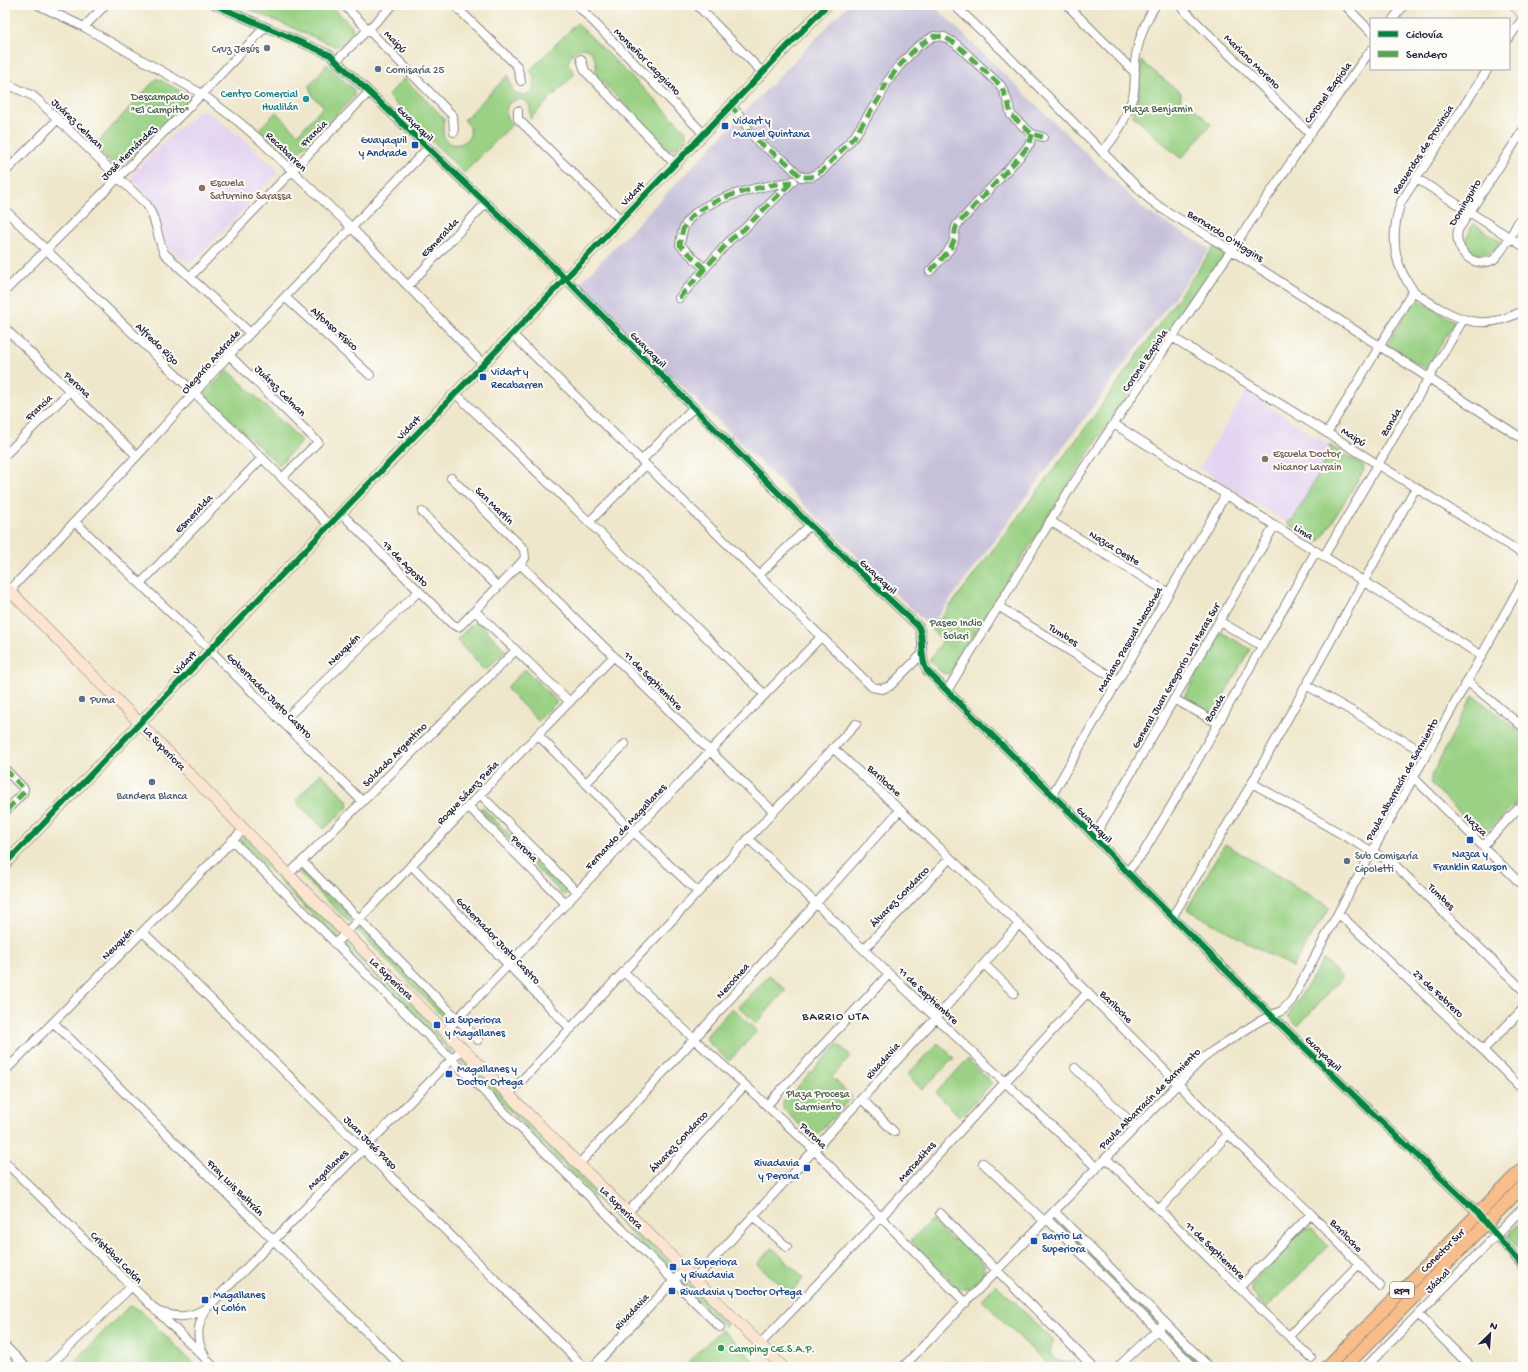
<svg xmlns="http://www.w3.org/2000/svg" width="1528" height="1372" font-family="'Gochi Hand',sans-serif">
	<rect width="100%" height="100%" fill="#fdfcf7"/>
	<filter id="ink" filterUnits="userSpaceOnUse"><feTurbulence type="fractalNoise" baseFrequency=".025" numOctaves="2"/><feDisplacementMap in="SourceGraphic" scale="8" xChannelSelector="R" yChannelSelector="G"/><feConvolveMatrix kernelMatrix="1 2 1 2 8 2 1 2 1" color-interpolation-filters="sRGB"/></filter>
	<filter id="wash" filterUnits="userSpaceOnUse"><feTurbulence type="fractalNoise" baseFrequency=".012" numOctaves="4" result="noise"/><feDisplacementMap in="SourceGraphic" scale="16" xChannelSelector="R" yChannelSelector="G"/><feGaussianBlur stdDeviation="0.9" result="paint"/><feColorMatrix in="noise" values="0 0 0 0 0 0 0 0 0 0 0 0 0 0 0 0 0 1.4 0 .05"/><feComposite in="paint" operator="in"/></filter>
	<g filter="url(#wash)">
		<rect width="100%" height="100%" fill="#efe7cb"/>
		<path fill="#e4d3f1" d="M 205,110 L 239,136 L 276,168 L 277,174 L 193,262 L 185,262 L 168,246 L 154,202 L 132,180 L 132,173 L 198,111 Z
			M 1246,392 L 1329,445 L 1332,451 L 1293,520 L 1286,522 L 1199,468 Z"/>
		<path fill="#c6c0d9" d="M 848,5 L 933,5 L 1146,211 L 1210,249 L 930,627 L 578,285 Z"/>
		<path fill="#9ad184" stroke="#5e7a60" d="M 239,5 L 331,5 L 352,27 L 353,34 L 342,44 L 335,46 Z
			M 577,23 L 686,131 L 686,138 L 676,148 L 669,149 L 596,76 C 596,70 597,62 594,57 C 587,41 571,49 568,64 L 575,74 L 530,119 C 530,115 531,109 529,105 C 525,97 514,99 508,104 C 504,114 506,118 512,125 L 464,173 L 388,96 L 404,78 L 444,118 C 444,123 442,131 444,137 C 451,154 484,139 464,120 L 508,75 C 511,86 511,95 525,95 L 533,90 L 535,79 L 530,70 Z
			M 1141,61 L 1181,93 L 1180,104 L 1193,107 L 1211,124 L 1182,158 L 1179,157 L 1132,115 L 1139,90 Z
			M 327,64 L 354,90 L 354,97 L 295,156 L 288,156 L 259,129 L 276,112 L 298,134 L 324,106 L 313,97 L 309,86 Z
			M 157,78 L 193,98 L 117,170 L 94,146 Z
			M 1473,223 L 1501,242 L 1489,253 L 1479,255 L 1468,248 L 1467,238 Z
			M 1214,247 L 1223,253 L 1224,257 L 1100,435 L 949,674 L 942,673 L 929,660 L 943,641 L 932,630 L 1089,423 Z
			M 1416,298 L 1455,322 L 1426,369 L 1387,345 Z
			M 228,370 L 302,441 L 279,465 L 204,395 Z
			M 1329,445 L 1363,465 L 1364,470 L 1321,540 L 1317,542 L 1286,522 L 1293,520 L 1331,451 Z
			M 477,620 L 506,651 L 485,670 L 456,640 Z
			M 1221,632 L 1250,649 L 1213,714 L 1184,697 Z
			M 525,669 L 557,702 L 538,721 L 506,688 Z
			M 1473,695 L 1523,734 L 1523,796 L 1488,830 L 1478,830 L 1431,784 L 1431,776 Z
			M 321,773 L 347,800 L 348,807 L 324,829 L 295,801 Z
			M 482,807 L 567,892 L 564,896 L 479,810 Z
			M 245,836 L 340,934 L 335,939 L 240,840 Z
			M 1225,844 L 1330,907 L 1292,967 L 1187,909 Z
			M 304,868 L 354,919 L 350,923 L 299,873 Z
			M 362,925 L 451,1017 L 447,1021 L 357,930 Z
			M 349,941 L 455,1048 L 451,1053 L 344,945 Z
			M 1324,959 L 1342,978 L 1298,1026 L 1288,1016 Z
			M 770,975 L 786,990 L 756,1023 L 739,1007 Z
			M 732,1008 L 757,1031 L 729,1061 L 707,1041 L 707,1035 Z
			M 938,1043 L 954,1058 L 922,1090 L 907,1075 Z
			M 838,1044 L 851,1056 L 832,1077 L 852,1097 L 817,1135 L 810,1135 L 783,1109 L 783,1102 Z
			M 464,1056 L 677,1270 L 672,1275 L 461,1062 Z
			M 968,1059 L 992,1083 L 960,1117 L 936,1093 Z
			M 931,1220 L 950,1239 L 958,1240 L 984,1264 L 984,1275 L 969,1288 L 958,1288 L 911,1241 L 911,1240 Z
			M 1523,1220 L 1523,1253 L 1509,1237 L 1510,1232 Z
			M 1063,1224 L 1157,1319 L 1154,1322 L 1060,1228 Z
			M 1312,1229 L 1328,1246 L 1266,1309 L 1251,1292 L 1251,1283 L 1303,1230 Z
			M 1453,1247 L 1444,1259 L 1337,1367 L 1334,1367 Z
			M 772,1248 L 804,1278 L 790,1293 L 757,1264 Z
			M 685,1280 L 729,1323 L 725,1327 L 681,1283 Z
			M 996,1284 L 1054,1341 C 1045,1354 1058,1368 1072,1360 L 1079,1367 L 1050,1367 L 982,1300 Z
			M 129,1306 L 140,1310 L 197,1367 L 69,1367 Z
			M 1165,1326 L 1205,1367 L 1199,1367 L 1161,1330 Z
			M 721,1329 L 760,1367 L 684,1367 Z"/>
	</g>
	<g filter="url(#ink)">
		<g fill="none" stroke-linecap="round" stroke-linejoin="round">
			<g stroke="#888483" stroke-width="10">
				<path id="street" d="M 38,5 L 84,27 L 202,94 L 239,122 L 262,142 L 351,227 L 483,364
					M 215,5 L 330,55 L 565,278 L 810,525 L 919,627 C 925,642 919,656 927,671 L 1081,823 L 1127,872 L 1272,1016 L 1367,1108 L 1474,1209 L 1523,1266
					M 344,5 L 453,116 L 454,132
					M 454,5 L 517,66 L 521,81
					M 577,5 L 703,133
					M 697,5 L 762,72
					M 954,5 L 1003,51 L 1147,197 L 1161,208 L 1231,250 L 1523,439
					M 1067,5 L 1135,73
					M 1179,5 L 1310,134
					M 1345,5 L 1371,32
					M 1393,19 L 1404,5
					M 84,27 L 105,5
					M 1509,38 L 1523,18
					M 581,59 L 585,71 L 675,164
					M 336,61 L 393,5
					M 1488,69 L 1401,202 C 1392,229 1391,256 1407,281 C 1409,284 1411,288 1414,291 C 1421,298 1431,303 1439,308 C 1470,326 1491,327 1523,311
					M 5,83 L 33,96 L 40,102 L 147,205 C 157,219 157,238 164,253 L 250,333
					M 730,105 L 743,119 L 748,129 L 759,143 L 786,162 L 801,177 L 811,177 L 823,170 L 854,137 L 880,97 L 887,82 L 901,64 L 917,47 L 934,36 L 944,37 L 956,44 L 1001,86 L 1008,102 L 1011,115 L 1032,134 L 1043,137
					M 518,111 L 518,119 L 621,220
					M 1523,130 L 1458,230 C 1456,240 1458,247 1465,255 C 1469,259 1473,261 1478,262 C 1483,263 1489,262 1493,260 C 1503,253 1517,224 1523,213
					M 1102,152 C 1117,136 1127,117 1133,96 C 1136,86 1134,73 1135,62 C 1137,44 1145,20 1156,5
					M 5,172 L 58,119
					M 1416,178 L 1523,246
					M 5,210 L 262,458 L 329,525
					M 705,269 L 680,245 C 681,237 682,229 687,222 C 703,198 764,185 792,182
					M 930,271 C 937,263 949,253 953,243 C 956,237 953,232 957,225 L 1022,154 L 1030,143 L 1032,134
					M 190,277 L 292,171 L 369,92
					M 408,286 L 486,203
					M 5,291 L 202,94 L 265,27
					M 285,297 L 370,375
					M 679,298 L 731,239 L 743,230 L 793,181
					M 5,328 L 137,456
					M 512,334 L 759,575 L 872,687 L 882,689 L 890,686 L 922,654
					M 1172,337 L 1523,554
					M 229,355 L 318,442 L 282,478
					M 455,393 L 589,522 L 764,694
					M 1114,424 L 1482,656
					M 1327,433 L 1413,291
					M 5,455 L 70,391
					M 642,460 L 693,408
					M 422,512 L 498,587
					M 341,513 L 452,624 L 458,627 L 461,625 L 520,564 L 525,558 L 524,549 L 451,478
					M 1050,521 L 1169,593
					M 75,522 L 210,650 L 362,801
					M 589,522 L 646,465
					M 1324,556 L 1463,320
					M 520,564 L 710,751 L 773,811
					M 759,575 L 810,525
					M 140,584 L 262,458
					M 9,591 L 137,456 L 229,355 L 428,148
					M 998,606 L 1118,681
					M 475,611 L 570,702
					M 1219,621 L 1262,646
					M 1468,682 L 1523,727
					M 1306,685 L 1427,754
					M 947,691 L 1071,487 L 1310,134 L 1371,50
					M 1174,699 L 1218,723
					M 282,722 L 419,591
					M 538,735 L 634,832 L 698,892
					M 833,748 L 900,810 L 1019,924 L 1228,1134 L 1311,1214 L 1380,1286
					M 5,769 L 24,789 L 23,793 L 5,812
					M 1414,778 L 1523,886
					M 586,783 L 625,744
					M 1252,783 L 1394,864 L 1523,990
					M 480,794 L 577,892
					M 1052,795 L 1226,494
					M 468,806 L 566,904
					M 1094,837 L 1275,525
					M 748,838 L 889,974 L 1097,1168
					M 232,840 L 720,1327
					M 1483,846 L 1523,803
					M 302,861 L 478,1040
					M 411,865 L 571,1029
					M 1127,872 L 1143,853 L 1176,798 L 1316,551
					M 289,874 L 516,650
					M 1338,913 L 1483,1050 L 1523,1090
					M 1173,916 L 1252,783 L 1416,487
					M 143,932 L 584,1367
					M 335,944 L 614,656
					M 864,949 L 950,858
					M 984,964 L 1014,993
					M 624,972 L 694,1039 L 745,1085 L 814,1150 L 966,1303
					M 54,1023 L 402,1367
					M 446,1031 L 710,751 L 821,637
					M 1483,1050 L 1523,1009
					M 1075,1068 L 1136,1127
					M 5,1071 L 244,829
					M 509,1094 L 856,724
					M 862,1099 L 894,1132
					M 767,1105 L 889,974
					M 1106,1158 L 1311,1358
					M 5,1162 L 214,1367
					M 983,1163 L 1044,1221
					M 579,1164 L 694,1039 L 900,810
					M 1159,1210 L 1228,1134
					M 1054,1211 L 1209,1367
					M 628,1212 L 745,1085
					M 940,1213 L 1093,1367
					M 754,1217 L 787,1247
					M 1047,1219 L 1194,1367
					M 695,1279 L 937,1017 L 1019,924
					M 1239,1288 L 1311,1214
					M 156,1311 C 177,1318 189,1319 208,1307 L 463,1048
					M 1418,1314 L 1471,1367
					M 1289,1336 L 1359,1264
					M 760,1344 L 881,1217 L 1088,992
					M 5,1346 L 26,1367
					M 205,1356 C 195,1340 197,1325 206,1309
					M 48,1367 L 131,1287
					M 593,1367 L 685,1269
					M 903,1367 L 1202,1059 L 1214,1050 L 1258,1022 L 1283,1010 L 1292,1000 L 1338,913 L 1523,581
					M 1118,1367 L 1161,1326
					M 1366,1367 L 1523,1208"/>
			</g>
			<g stroke="#888483" stroke-width="12">
				<path id="secondary" d="M 1514,5 L 1523,14
					M 5,586 L 346,933 L 783,1367
					M 5,864 L 827,5"/>
			</g>
			<g stroke="#888483" stroke-width="14">
				<path id="primary" d="M 1327,1367 L 1523,1168
					M 1345,1367 L 1523,1186"/>
			</g>
			<use href="#street" stroke="#fff" stroke-width="8"/>
			<use href="#secondary" stroke="#fce5d0" stroke-width="11"/>
			<use href="#primary" stroke="#f8bd89" stroke-width="12"/>
			<path stroke="#53aa46" stroke-width="5" stroke-dasharray="10 5" stroke-linecap="butt" d="M 730,105 L 743,119 L 748,129 L 759,143 L 786,162 L 801,177 L 811,177 L 823,170 L 854,137 L 880,97 L 887,82 L 901,64 L 917,47 L 934,36 L 944,37 L 956,44 L 1001,86 L 1008,102 L 1011,115 L 1032,134 L 1043,137
				M 743,119 L 753,123
				M 705,269 L 680,245 C 681,237 682,229 687,222 C 703,198 764,185 792,182
				M 930,271 C 937,263 949,253 953,243 C 956,237 953,232 957,225 L 1022,154 L 1030,143 L 1032,134
				M 679,298 L 731,239 L 743,230 L 792,182
				M 5,769 L 24,789 L 23,793 L 5,812"/>
			<g stroke="#fdfcf7" stroke-width="8">
				<path id="cycleway" d="M 215,5 L 330,55 L 565,278 L 810,525 L 919,627 C 925,642 919,656 927,671 L 1081,823 L 1127,872 L 1272,1016 L 1367,1108 L 1474,1209 L 1523,1266
					M 5,864 L 827,5"/>
			</g>
			<use href="#cycleway" stroke="#00873e" stroke-width="6"/>
		</g>
	</g>
	<circle fill="#6b7280" stroke="#fdfcf7" stroke-width="1.5" cx="267" cy="48" r="4"/>
	<g fill="#5c6f8a" stroke="#fdfcf7" stroke-width="1.5">
		<circle cx="378" cy="69" r="4"/>
		<circle cx="82" cy="699" r="4"/>
		<circle cx="152" cy="782" r="4"/>
		<circle cx="1347" cy="861" r="4"/>
	</g>
	<circle fill="#0f9aa8" stroke="#fdfcf7" stroke-width="1.5" cx="306" cy="99" r="4"/>
	<g fill="#1a4fb4" stroke="#fdfcf7" stroke-width="1.5">
		<rect x="721" y="122" width="8" height="8" rx="2"/>
		<rect x="411" y="141" width="8" height="8" rx="2"/>
		<rect x="479" y="373" width="8" height="8" rx="2"/>
		<rect x="1466" y="836" width="8" height="8" rx="2"/>
		<rect x="433" y="1021" width="8" height="8" rx="2"/>
		<rect x="445" y="1070" width="8" height="8" rx="2"/>
		<rect x="803" y="1164" width="8" height="8" rx="2"/>
		<rect x="1030" y="1237" width="8" height="8" rx="2"/>
		<rect x="669" y="1263" width="8" height="8" rx="2"/>
		<rect x="668" y="1287" width="8" height="8" rx="2"/>
		<rect x="201" y="1296" width="8" height="8" rx="2"/>
	</g>
	<g fill="#8d6e63" stroke="#fdfcf7" stroke-width="1.5">
		<circle cx="202" cy="188" r="4"/>
		<circle cx="1265" cy="459" r="4"/>
	</g>
	<circle fill="#2e9e5b" stroke="#fdfcf7" stroke-width="1.5" cx="721" cy="1348" r="4"/>
	<g text-anchor="middle" stroke-width="4" stroke-linejoin="round" paint-order="stroke">
		<rect fill="#fdfcf7" stroke="#646373" stroke-width="1" x="1390" y="1282" width="24" height="16" rx="3"/>
		<g font-size="10" font-weight="bold" fill="#22223b">
			<text x="1402" y="1294">RP9</text>
		</g>
		<g font-size="11" fill="#22223b" stroke="#fdfcf7">
			<text transform="translate(396 41) rotate(46)" y="4">Maipú</text>
			<text transform="translate(648 61) rotate(45)" y="4">Monseñor Caggiano</text>
			<text transform="translate(1253 61) rotate(44)" y="4">Mariano Moreno</text>
			<text transform="translate(1327 92) rotate(-54)" y="4">Coronel Zapiola</text>
			<text transform="translate(78 123) rotate(44)" y="4">Juárez Celman</text>
			<text transform="translate(416 123) rotate(44)" y="4">Guayaquil</text>
			<text transform="translate(313 133) rotate(-45)" y="4">Francia</text>
			<text transform="translate(1422 149) rotate(-57)" y="4">Recuerdos de Provincia</text>
			<text transform="translate(287 151) rotate(44)" y="4">Recabarren</text>
			<text transform="translate(128 152) rotate(-45)" y="4">José Hernández</text>
			<text transform="translate(632 193) rotate(-46)" y="4">Vidart</text>
			<text transform="translate(1464 202) rotate(-59)" y="4">Dominguito</text>
			<text transform="translate(1226 235) rotate(32)" y="4">Bernardo O'Higgins</text>
			<text transform="translate(439 237) rotate(-46)" y="4">Esmeralda</text>
			<text transform="translate(335 328) rotate(42)" y="4">Alfonso Físico</text>
			<text transform="translate(158 343) rotate(44)" y="4">Alfredo Rizo</text>
			<text transform="translate(649 349) rotate(45)" y="4">Guayaquil</text>
			<text transform="translate(1144 360) rotate(-56)" y="4">Coronel Zapiola</text>
			<text transform="translate(210 361) rotate(-48)" y="4">Olegario Andrade</text>
			<text transform="translate(78 384) rotate(44)" y="4">Perona</text>
			<text transform="translate(281 390) rotate(45)" y="4">Juárez Celman</text>
			<text transform="translate(38 407) rotate(-44)" y="4">Francia</text>
			<text transform="translate(1390 422) rotate(-60)" y="4">Zonda</text>
			<text transform="translate(408 427) rotate(-46)" y="4">Vidart</text>
			<text transform="translate(1354 436) rotate(32)" y="4">Maipú</text>
			<text transform="translate(495 505) rotate(44)" y="4">San Martín</text>
			<text transform="translate(193 513) rotate(-46)" y="4">Esmeralda</text>
			<text transform="translate(1304 531) rotate(32)" y="4">Lima</text>
			<text transform="translate(1115 547) rotate(31)" y="4">Nazca Oeste</text>
			<text transform="translate(406 563) rotate(45)" y="4">17 de Agosto</text>
			<text transform="translate(879 576) rotate(43)" y="4">Guayaquil</text>
			<text transform="translate(1064 634) rotate(32)" y="4">Tumbes</text>
			<text transform="translate(1129 639) rotate(-60)" y="4">Mariano Pascual Necochea</text>
			<text transform="translate(343 649) rotate(-44)" y="4">Neuquén</text>
			<text transform="translate(184 662) rotate(-46)" y="4">Vidart</text>
			<text transform="translate(1175 675) rotate(-60)" y="4">General Juan Gregorio Las Heras Sur</text>
			<text transform="translate(654 680) rotate(45)" y="4">11 de Septiembre</text>
			<text transform="translate(270 695) rotate(45)" y="4">Gobernador Justo Castro</text>
			<text transform="translate(1214 708) rotate(-60)" y="4">Zonda</text>
			<text transform="translate(165 748) rotate(46)" y="4">La Superiora</text>
			<text transform="translate(394 754) rotate(-45)" y="4">Soldado Argentino</text>
			<text transform="translate(1401 779) rotate(-61)" y="4">Paula Albarracín de Sarmiento</text>
			<text transform="translate(885 780) rotate(42)" y="4">Bariloche</text>
			<text transform="translate(467 792) rotate(-46)" y="4">Roque Sáenz Peña</text>
			<text transform="translate(1095 824) rotate(46)" y="4">Guayaquil</text>
			<text transform="translate(1476 824) rotate(44)" y="4">Nazca</text>
			<text transform="translate(625 826) rotate(-47)" y="4">Fernando de Magallanes</text>
			<text transform="translate(525 848) rotate(45)" y="4">Perona</text>
			<text transform="translate(899 896) rotate(-46)" y="4">Álvarez Condarco</text>
			<text transform="translate(1442 896) rotate(44)" y="4">Tumbes</text>
			<text transform="translate(499 940) rotate(46)" y="4">Gobernador Justo Castro</text>
			<text transform="translate(117 943) rotate(-45)" y="4">Neuquén</text>
			<text transform="translate(392 978) rotate(44)" y="4">La Superiora</text>
			<text transform="translate(732 980) rotate(-48)" y="4">Necochea</text>
			<text transform="translate(1439 993) rotate(43)" y="4">27 de Febrero</text>
			<text transform="translate(929 995) rotate(43)" y="4">11 de Septiembre</text>
			<text transform="translate(1117 1006) rotate(45)" y="4">Bariloche</text>
			<text transform="translate(1324 1053) rotate(44)" y="4">Guayaquil</text>
			<text transform="translate(882 1060) rotate(-48)" y="4">Rivadavia</text>
			<text transform="translate(1149 1098) rotate(-45)" y="4">Paula Albarracín de Sarmiento</text>
			<text transform="translate(814 1135) rotate(44)" y="4">Perona</text>
			<text transform="translate(678 1141) rotate(-47)" y="4">Álvarez Condarco</text>
			<text transform="translate(371 1142) rotate(45)" y="4">Juan José Paso</text>
			<text transform="translate(916 1161) rotate(-48)" y="4">Merceditas</text>
			<text transform="translate(327 1169) rotate(-45)" y="4">Magallanes</text>
			<text transform="translate(236 1187) rotate(45)" y="4">Fray Luis Beltrán</text>
			<text transform="translate(622 1207) rotate(45)" y="4">La Superiora</text>
			<text transform="translate(1347 1235) rotate(46)" y="4">Bariloche</text>
			<text transform="translate(1216 1250) rotate(44)" y="4">11 de Septiembre</text>
			<text transform="translate(1442 1250) rotate(-45)" y="4">Conector Sur</text>
			<text transform="translate(117 1257) rotate(45)" y="4">Cristóbal Colón</text>
			<text transform="translate(1437 1280) rotate(-45)" y="4">Jáchal</text>
			<text transform="translate(631 1311) rotate(-47)" y="4">Rivadavia</text>
		</g>
		<g font-size="11" fill="#5b616d" stroke="#fdfcf7" text-anchor="end">
			<text x="259" y="52">Cruz Jesús</text>
		</g>
		<g font-size="11" fill="#4e5e75" stroke="#fdfcf7" text-anchor="start">
			<text x="386" y="73">Comisaría 25</text>
			<text x="90" y="703">Puma</text>
			<text x="152" y="799" text-anchor="middle">Bandera Blanca</text>
			<text x="1355" y="859">Sub Comisaría<tspan x="1355" dy="13">Cipoletti</tspan></text>
		</g>
		<g font-size="11" fill="#0d838f" stroke="#fdfcf7" text-anchor="end">
			<text x="298" y="97">Centro Comercial<tspan x="298" dy="13">Hualilán</tspan></text>
		</g>
		<g font-size="11" fill="#4c5f55" stroke="#fdfcf7">
			<text x="160" y="100">Descampado<tspan x="160" dy="13">"El Campito"</tspan></text>
			<text x="1158" y="112">Plaza Benjamin</text>
			<text x="956" y="626">Paseo Indio<tspan x="956" dy="13">Solari</tspan></text>
			<text x="818" y="1097">Plaza Procesa<tspan x="818" dy="13">Sarmiento</tspan></text>
		</g>
		<g font-size="11" fill="#164399" stroke="#fdfcf7" text-anchor="start">
			<text x="733" y="124">Vidart y<tspan x="733" dy="13">Manuel Quintana</tspan></text>
			<text x="407" y="143" text-anchor="end">Guayaquil<tspan x="407" dy="13">y Andrade</tspan></text>
			<text x="491" y="375">Vidart y<tspan x="491" dy="13">Recabarren</tspan></text>
			<text x="1470" y="857" text-anchor="middle">Nazca y<tspan x="1470" dy="13">Franklin Rawson</tspan></text>
			<text x="445" y="1023">La Superiora<tspan x="445" dy="13">y Magallanes</tspan></text>
			<text x="457" y="1072">Magallanes y<tspan x="457" dy="13">Doctor Ortega</tspan></text>
			<text x="799" y="1166" text-anchor="end">Rivadavia<tspan x="799" dy="13">y Perona</tspan></text>
			<text x="1042" y="1239">Barrio La<tspan x="1042" dy="13">Superiora</tspan></text>
			<text x="681" y="1265">La Superiora<tspan x="681" dy="13">y Rivadavia</tspan></text>
			<text x="680" y="1295">Rivadavia y Doctor Ortega</text>
			<text x="213" y="1298">Magallanes<tspan x="213" dy="13">y Colón</tspan></text>
		</g>
		<g font-size="11" fill="#785e54" stroke="#fdfcf7" text-anchor="start">
			<text x="210" y="186">Escuela<tspan x="210" dy="13">Saturnino Sarassa</tspan></text>
			<text x="1273" y="457">Escuela Doctor<tspan x="1273" dy="13">Nicanor Larrain</tspan></text>
		</g>
		<g font-size="11" fill="#27864d" stroke="#fdfcf7" text-anchor="start">
			<text x="729" y="1352">Camping CE.S.A.P.</text>
		</g>
		<g font-size="12" letter-spacing="1" fill="#22223b" stroke="#fdfcf7">
			<text x="836" y="1020">BARRIO UTA</text>
		</g>
	</g>
	<rect width="1528" height="1372" fill="none" stroke="#fdfcf7" stroke-width="20"/>
	<rect x="1370" y="18" width="140" height="52" fill="#fdfcf7" stroke="#a5a5ac"/>
	<rect x="1378" y="31" width="20" height="6" fill="#00873e" stroke="#a5a5ac"/>
	<text x="1406" y="38" font-size="12" fill="#22223b">Ciclovía</text>
	<rect x="1378" y="51" width="20" height="6" fill="#53aa46" stroke="#a5a5ac"/>
	<text x="1406" y="58" font-size="12" fill="#22223b">Sendero</text>
	<g transform="translate(1490 1334) rotate(25)" stroke="#fdfcf7" stroke-width="3" paint-order="stroke">
	<path d="M0-3L7 15L0 10L-7 15Z" fill="#22223b"/>
	<text y="-6" font-size="11" font-weight="bold" text-anchor="middle" fill="#22223b">N</text>
	</g>
</svg>
